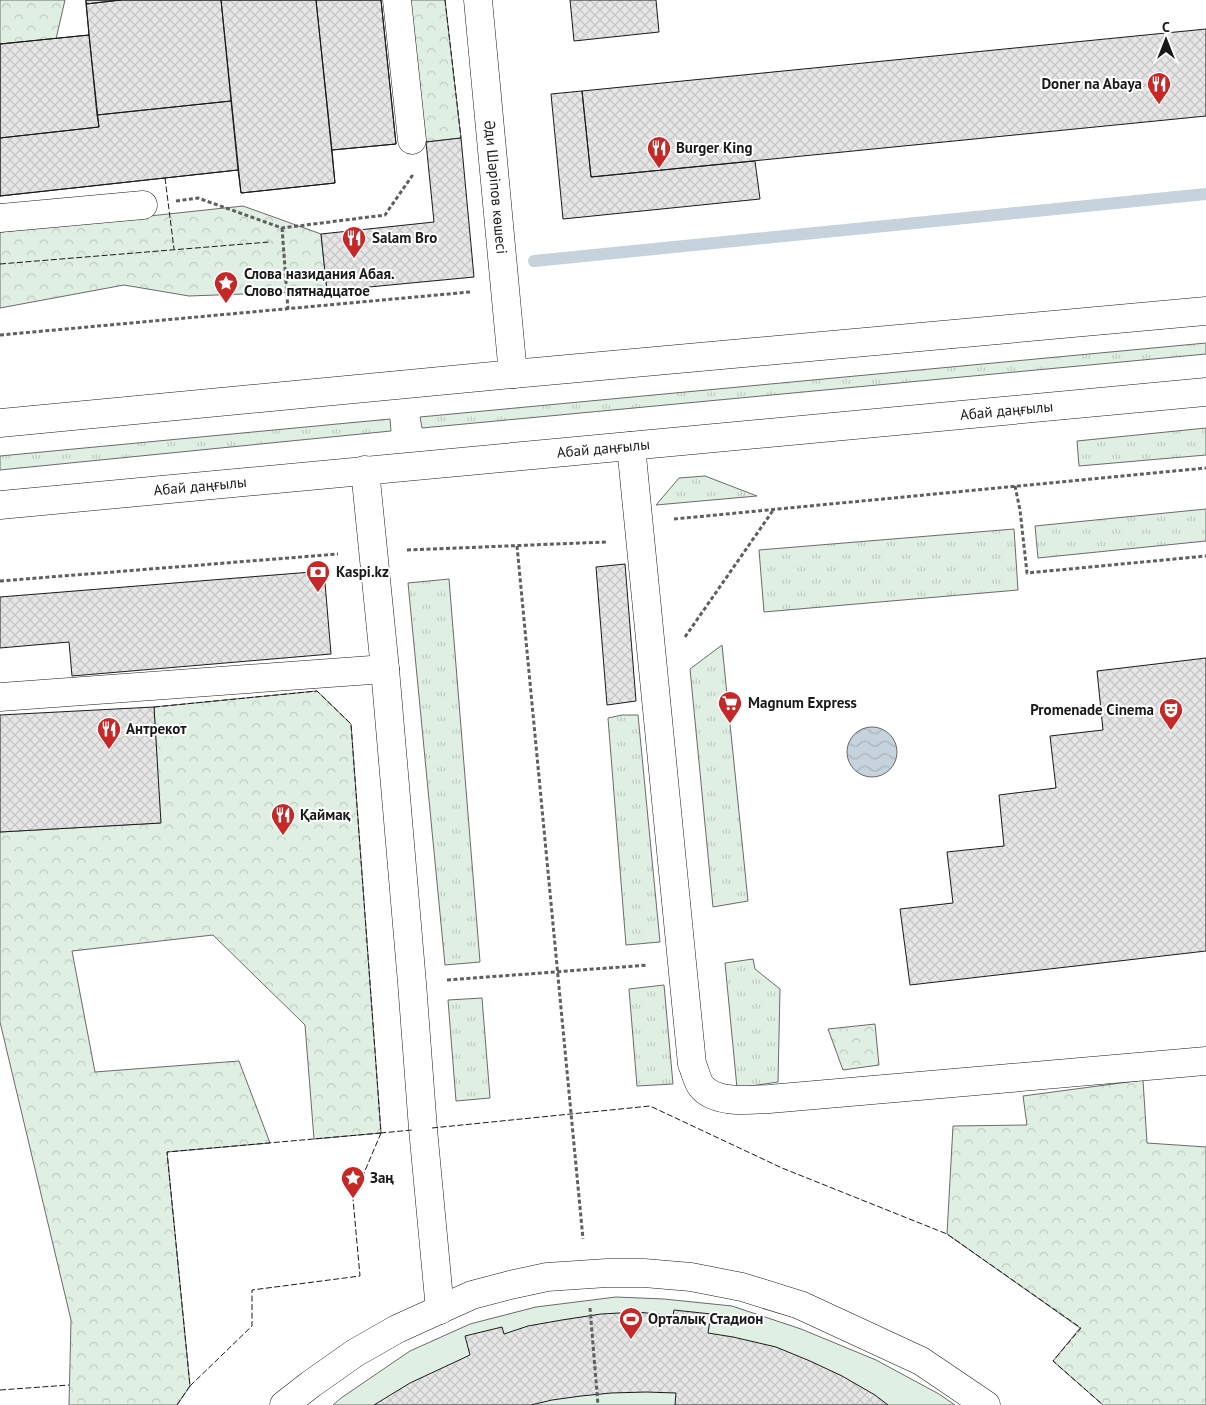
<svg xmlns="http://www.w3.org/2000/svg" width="1206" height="1405" font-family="'PT Sans',sans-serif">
	<defs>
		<pattern id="grass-tufts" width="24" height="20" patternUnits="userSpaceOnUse" patternTransform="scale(1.25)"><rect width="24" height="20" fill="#e0efe3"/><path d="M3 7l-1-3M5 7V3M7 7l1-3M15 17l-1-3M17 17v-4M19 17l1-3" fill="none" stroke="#c0ccc2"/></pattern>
		<pattern id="forest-crowns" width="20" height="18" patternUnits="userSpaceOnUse" patternTransform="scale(1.25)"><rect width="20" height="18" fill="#e0efe3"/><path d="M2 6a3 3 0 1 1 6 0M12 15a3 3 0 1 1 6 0" fill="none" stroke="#c0ccc2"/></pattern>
		<pattern id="water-waves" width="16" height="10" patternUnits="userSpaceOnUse" patternTransform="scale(1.25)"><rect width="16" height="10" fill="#c6d2dc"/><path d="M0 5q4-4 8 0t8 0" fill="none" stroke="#aab4bc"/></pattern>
		<pattern id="building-cross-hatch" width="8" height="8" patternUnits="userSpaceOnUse" patternTransform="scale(1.25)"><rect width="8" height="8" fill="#e6e6e6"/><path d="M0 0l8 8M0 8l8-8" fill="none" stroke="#c5c5c5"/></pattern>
	</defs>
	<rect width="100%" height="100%" fill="#fff"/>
	<path fill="url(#grass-tufts)" stroke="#6a6a6a" d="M 1206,343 L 1206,354 L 422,428 L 420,417 Z
		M 390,419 L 391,431 L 0,470 L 0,456 Z
		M 1206,428 L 1206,455 L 1079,466 L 1077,441 Z
		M 705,476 L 757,496 L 656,505 L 679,478 Z
		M 1206,509 L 1206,541 L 1038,558 L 1035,526 Z
		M 1014,529 L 1018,590 L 764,612 L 759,550 Z
		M 449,579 L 480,962 L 445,965 L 408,583 Z
		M 722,645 L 748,901 L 713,907 L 690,669 Z
		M 622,715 L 638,715 L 660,942 L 626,945 L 608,718 Z
		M 753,959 L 755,969 L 780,989 L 778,1082 L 737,1088 L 725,963 Z
		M 664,985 L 673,1084 L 637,1086 L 629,989 Z
		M 482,998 L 490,1098 L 456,1101 L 448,1000 Z"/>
	<path fill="url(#forest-crowns)" stroke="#6a6a6a" d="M 0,0 L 65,0 L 56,39 L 0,44 Z
		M 408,0 L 445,0 L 461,138 L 426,142 Z
		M 243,206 L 321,234 L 327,291 L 189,296 L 124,285 L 0,308 L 0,232 Z
		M 317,691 L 351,724 L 381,1133 L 314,1139 L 305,1025 L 213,935 L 72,951 L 95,1072 L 239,1061 L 270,1143 L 167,1152 L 190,1386 L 177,1405 L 69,1405 L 71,1320 L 0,1022 L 0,832 L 160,823 L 154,707 Z
		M 875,1024 L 879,1065 L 843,1070 L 828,1029 Z
		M 1143,1080 L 1147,1143 L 1206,1147 L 1206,1405 L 1103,1405 L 1053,1361 L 1080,1328 L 947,1234 L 953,1126 L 1027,1125 L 1023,1096 Z"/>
	<path fill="#e0efe3" stroke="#6a6a6a" d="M 616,1297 L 664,1299 L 732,1306 L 801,1329 L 876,1360 L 939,1394 L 955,1405 L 333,1405 L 341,1398 L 410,1351 L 470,1324 L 536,1307 Z"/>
	<path fill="url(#water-waves)" stroke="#6a6a6a" d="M847 752a25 25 0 1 1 50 0a25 25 0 1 1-50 0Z"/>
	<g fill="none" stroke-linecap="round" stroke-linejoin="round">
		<path stroke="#c6d2dc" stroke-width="12" d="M 534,261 L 1206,194"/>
	</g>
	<path fill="url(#building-cross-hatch)" stroke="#1a1a1a" d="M 86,0 L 381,0 L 396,144 L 332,150 L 335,183 L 241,193 L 238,170 L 0,196 L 0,44 L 89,35 Z
		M 86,0 L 121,0 L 86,4 Z
		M 121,0 L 221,0 L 231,101 L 97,115 L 86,4 Z
		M 221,0 L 316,0 L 335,183 L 241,193 Z
		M 316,0 L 381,0 L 396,144 L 332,150 Z
		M 570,0 L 656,0 L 659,32 L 574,41 Z
		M 1206,29 L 1206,116 L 591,177 L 582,91 Z
		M 89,35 L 99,127 L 0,138 L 0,44 Z
		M 582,91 L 591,177 L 755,161 L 760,199 L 563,219 L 551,94 Z
		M 231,101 L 238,170 L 0,196 L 0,138 L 99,127 L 97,115 Z
		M 461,138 L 474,277 L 327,291 L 321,234 L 434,222 L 426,142 Z
		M 625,564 L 636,701 L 607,705 L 596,567 Z
		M 324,571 L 331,654 L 72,676 L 69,642 L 0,648 L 0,597 Z
		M 1206,658 L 1206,951 L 910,985 L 900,909 L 953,903 L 947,852 L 1004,846 L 999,795 L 1056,788 L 1050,736 L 1103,730 L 1097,671 Z
		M 154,707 L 161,823 L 0,832 L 0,715 Z
		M 674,1310 L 711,1314 L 708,1333 L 733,1337 L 776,1347 L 810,1361 L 842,1376 L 875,1395 L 888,1405 L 675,1405 L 676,1393 L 646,1392 L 611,1393 L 581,1396 L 552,1400 L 531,1405 L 374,1405 L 410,1383 L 470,1355 L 465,1336 L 502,1327 L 504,1334 L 528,1326 L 562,1320 L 601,1314 L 638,1312 L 673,1316 Z"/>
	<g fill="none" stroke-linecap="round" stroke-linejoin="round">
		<g stroke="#1a1a1a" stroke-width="29">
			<g id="minor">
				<path d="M 397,0 L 412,140"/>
				<path id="s1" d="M 478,0 L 513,374"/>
				<path d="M 0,218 L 143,205"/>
				<path d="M 631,446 L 692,1064 C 695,1070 697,1081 701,1086 C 715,1104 749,1100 769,1099 L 1206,1061"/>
				<path d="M 365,470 L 385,669 L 412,983 L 423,1129 L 440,1310"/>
				<path d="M 0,697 L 385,669"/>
				<path d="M 284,1405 L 311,1384 L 355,1353 L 397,1329 L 472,1295 L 510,1285 L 547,1277 L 607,1273 L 644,1273 L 691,1277 L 742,1287 L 800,1305 L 921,1361 L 986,1405"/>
			</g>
		</g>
		<g stroke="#1a1a1a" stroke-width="29">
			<g id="major">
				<path d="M 0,423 L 513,374 L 1206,311"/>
				<path id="s2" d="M 0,505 L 1206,392"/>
			</g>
		</g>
		<path stroke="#5f5f5f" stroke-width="3" stroke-dasharray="4 2.5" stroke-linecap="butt" d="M 176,201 L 198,198 L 282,228 L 385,215 L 412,176 L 412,173
			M 282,228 L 288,309
			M 0,335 L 470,292
			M 1015,486 L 1020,510 L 1027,573 L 1206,556
			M 674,519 L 1206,468
			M 517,546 L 583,1239
			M 407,550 L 606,542
			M 0,581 L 338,554
			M 685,637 L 774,509
			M 447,980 L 648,965
			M 590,1308 L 598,1405"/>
		<use href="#minor" stroke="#fff" stroke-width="28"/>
		<use href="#major" stroke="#fff" stroke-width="28"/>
		<path stroke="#1a1a1a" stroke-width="1" stroke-dasharray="6 2.5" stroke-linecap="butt" d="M 445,0 L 461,138
			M 165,178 L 174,249
			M 0,264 L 269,242
			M 154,707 L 317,691 L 351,724 L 381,1133 L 412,1130
			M 432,1128 L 650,1106 L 782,1168 L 947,1234 L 1081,1328 L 1053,1361 L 1103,1405
			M 381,1133 L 353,1199 L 360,1276 L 252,1290 L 252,1326 L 190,1386 L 167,1152 Z
			M 0,1390 L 69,1385
			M 177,1405 L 190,1386"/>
	</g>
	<defs>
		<g id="restaurant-pin" transform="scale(1.25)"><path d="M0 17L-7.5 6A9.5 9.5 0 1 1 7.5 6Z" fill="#c62828" stroke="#fff"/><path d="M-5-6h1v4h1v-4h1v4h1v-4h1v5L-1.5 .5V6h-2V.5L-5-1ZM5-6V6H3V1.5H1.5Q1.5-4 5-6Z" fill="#fff"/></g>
		<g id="sight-pin" transform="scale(1.25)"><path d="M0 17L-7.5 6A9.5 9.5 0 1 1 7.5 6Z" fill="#c62828" stroke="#fff"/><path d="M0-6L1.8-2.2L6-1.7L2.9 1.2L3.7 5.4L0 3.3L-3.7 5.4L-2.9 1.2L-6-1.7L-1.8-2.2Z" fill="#fff"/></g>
		<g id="bank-pin" transform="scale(1.25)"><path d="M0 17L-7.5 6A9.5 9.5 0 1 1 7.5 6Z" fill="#c62828" stroke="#fff"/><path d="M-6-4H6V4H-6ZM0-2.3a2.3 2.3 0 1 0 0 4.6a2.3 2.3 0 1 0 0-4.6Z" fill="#fff"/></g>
		<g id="supermarket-pin" transform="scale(1.25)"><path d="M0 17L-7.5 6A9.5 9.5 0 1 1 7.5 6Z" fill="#c62828" stroke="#fff"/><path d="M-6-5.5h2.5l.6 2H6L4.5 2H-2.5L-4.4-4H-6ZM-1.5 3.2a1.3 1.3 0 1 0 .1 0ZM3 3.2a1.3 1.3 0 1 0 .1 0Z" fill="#fff"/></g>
		<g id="theatre-pin" transform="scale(1.25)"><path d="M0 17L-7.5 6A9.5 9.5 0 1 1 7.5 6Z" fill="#c62828" stroke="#fff"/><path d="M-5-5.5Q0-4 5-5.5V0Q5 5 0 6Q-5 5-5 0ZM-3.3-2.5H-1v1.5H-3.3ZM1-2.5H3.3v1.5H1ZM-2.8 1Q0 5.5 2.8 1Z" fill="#fff"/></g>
		<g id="stadium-pin" transform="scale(1.25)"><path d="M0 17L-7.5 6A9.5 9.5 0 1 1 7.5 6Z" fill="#c62828" stroke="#fff"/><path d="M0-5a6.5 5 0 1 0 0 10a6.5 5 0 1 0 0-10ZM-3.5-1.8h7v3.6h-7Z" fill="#fff"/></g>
	</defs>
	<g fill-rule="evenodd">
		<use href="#restaurant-pin" x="1159" y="84"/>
		<use href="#restaurant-pin" x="659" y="148"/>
		<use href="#restaurant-pin" x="354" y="238"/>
		<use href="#sight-pin" x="226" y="283"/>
		<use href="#bank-pin" x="318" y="572"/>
		<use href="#supermarket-pin" x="730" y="703"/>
		<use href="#theatre-pin" x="1171" y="710"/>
		<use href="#restaurant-pin" x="109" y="729"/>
		<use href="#restaurant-pin" x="283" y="815"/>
		<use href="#sight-pin" x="353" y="1178"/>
		<use href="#stadium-pin" x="631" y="1319"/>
	</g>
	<g text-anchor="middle" stroke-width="4" stroke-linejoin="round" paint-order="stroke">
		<g font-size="15" font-weight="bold" fill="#1a1a1a" stroke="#fff" text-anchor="start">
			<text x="1142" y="89" text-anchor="end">Doner na Abaya</text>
			<text x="676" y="153">Burger King</text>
			<text x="372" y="243">Salam Bro</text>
			<text x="244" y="279">Слова назидания Абая.<tspan x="244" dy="17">Слово пятнадцатое</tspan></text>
			<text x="336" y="577">Kaspi.kz</text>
			<text x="748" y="708">Magnum Express</text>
			<text x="1154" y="715" text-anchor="end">Promenade Cinema</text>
			<text x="126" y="734">Антрекот</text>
			<text x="300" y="820">Қаймақ</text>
			<text x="370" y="1183">Заң</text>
			<text x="648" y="1324">Орталық Стадион</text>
		</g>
		<g font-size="15" fill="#1a1a1a" stroke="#fff">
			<text dy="5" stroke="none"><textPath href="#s1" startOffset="188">Әди Шәріпов көшесі</textPath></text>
			<text dy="5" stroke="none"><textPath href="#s2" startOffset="1011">Абай даңғылы</textPath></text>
			<text dy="5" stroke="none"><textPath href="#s2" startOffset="606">Абай даңғылы</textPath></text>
			<text dy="5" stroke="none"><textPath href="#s2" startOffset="201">Абай даңғылы</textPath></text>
		</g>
	</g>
	<g transform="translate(1166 40)" stroke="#ffffff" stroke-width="4" paint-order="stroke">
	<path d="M0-4L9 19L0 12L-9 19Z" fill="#1a1a1a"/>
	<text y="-8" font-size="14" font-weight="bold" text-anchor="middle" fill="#1a1a1a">С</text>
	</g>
</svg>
